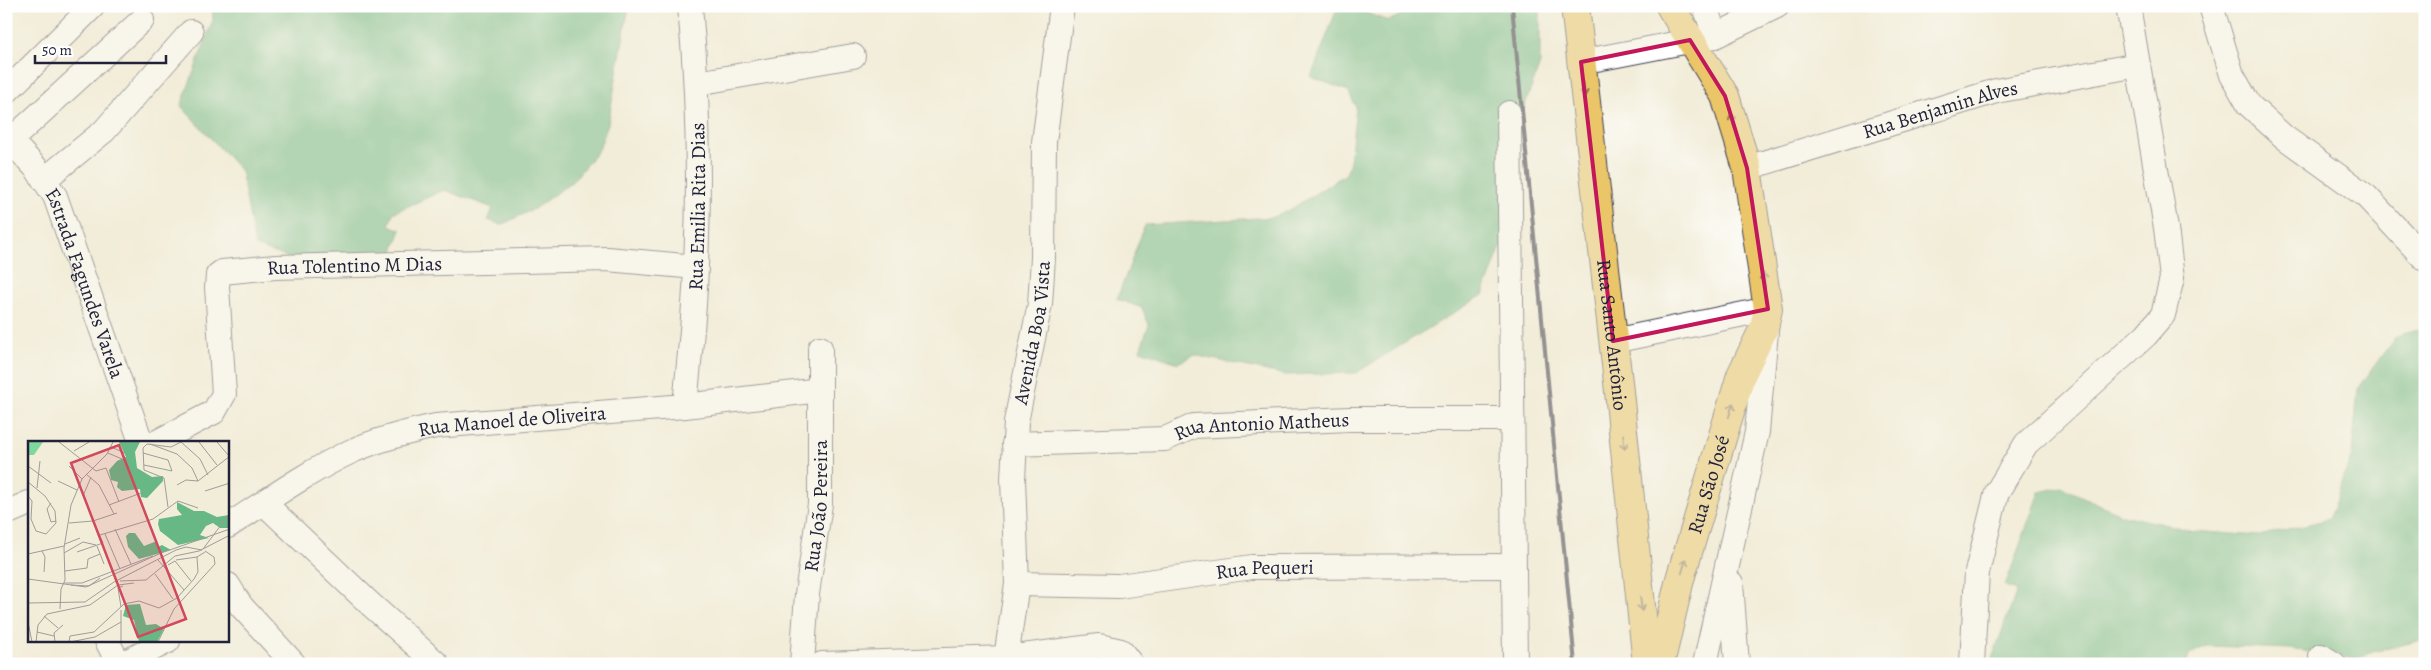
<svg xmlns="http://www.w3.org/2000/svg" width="2431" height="670" font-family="Alegreya,serif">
	<rect width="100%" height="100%" fill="#fff"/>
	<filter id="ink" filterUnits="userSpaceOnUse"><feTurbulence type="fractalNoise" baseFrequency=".02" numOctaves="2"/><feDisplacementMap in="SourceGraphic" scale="10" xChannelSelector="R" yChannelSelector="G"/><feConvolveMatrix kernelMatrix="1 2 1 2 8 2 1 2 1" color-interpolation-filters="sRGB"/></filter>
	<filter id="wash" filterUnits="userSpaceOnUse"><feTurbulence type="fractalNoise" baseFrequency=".0096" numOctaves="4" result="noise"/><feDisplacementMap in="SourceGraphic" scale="20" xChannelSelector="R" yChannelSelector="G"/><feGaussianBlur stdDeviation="1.12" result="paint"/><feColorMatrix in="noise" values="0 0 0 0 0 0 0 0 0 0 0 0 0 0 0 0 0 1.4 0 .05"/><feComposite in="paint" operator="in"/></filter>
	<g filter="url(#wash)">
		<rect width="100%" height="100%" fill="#f2edd9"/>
		<path fill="#67b885" stroke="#446d60" d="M 212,6 L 629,6 L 608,124 L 599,149 L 573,181 L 534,209 L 501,225 L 488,220 L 493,208 L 444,190 L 393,213 L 389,225 L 401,230 L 387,267 L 292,259 L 255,246 L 241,171 L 181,106 L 213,20 Z
			M 1338,6 L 1365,6 L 1364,12 L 1388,21 L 1421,6 L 1540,6 L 1540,64 L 1504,162 L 1506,233 L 1483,295 L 1356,373 L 1285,375 L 1194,355 L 1178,363 L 1140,350 L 1149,325 L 1142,308 L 1117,299 L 1145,225 L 1274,217 L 1291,209 L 1346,174 L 1350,161 L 1356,107 L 1348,91 L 1311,77 Z
			M 2425,328 L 2425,645 L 2418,641 L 2373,652 L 2356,659 L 2290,649 L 2207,646 L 2190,654 L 2186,664 L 1990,664 L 2017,590 L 2005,586 L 2039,492 L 2061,487 L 2123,515 L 2194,531 L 2259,536 L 2329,519 L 2352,455 L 2358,389 L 2396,336 Z"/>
	</g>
	<g filter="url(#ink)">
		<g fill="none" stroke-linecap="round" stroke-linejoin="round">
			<g stroke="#414053" stroke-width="26">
				<g id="minor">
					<path d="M 1705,6 L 1715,36"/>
					<path d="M 2211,6 L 2232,75 L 2249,105 L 2284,137 L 2366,196 L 2425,259"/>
					<path d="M 1581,62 L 1715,36 L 1777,6"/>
					<path d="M 697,83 L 853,56"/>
					<path d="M 6,92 L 93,6"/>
					<path d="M 1509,113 L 1515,664"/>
					<path id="s1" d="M 6,136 L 36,168 L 55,196 L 141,442"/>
					<path d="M 11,140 L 142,20"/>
					<path id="s2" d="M 1747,168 L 1996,91 L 2138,65"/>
					<path d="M 44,180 L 104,131 L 191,32"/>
					<path d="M 1613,341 L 1768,309 L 1757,432 L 1705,664"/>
					<path id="s3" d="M 685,406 C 689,359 695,312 696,265 C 700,179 698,93 690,6"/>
					<path id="s4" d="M 157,442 L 214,412 L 224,394 L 217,287 L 218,275 L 222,272 L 275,267 L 607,259 L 696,267"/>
					<path id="s5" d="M 1014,444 L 1165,439 L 1194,426 L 1350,419 L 1512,419"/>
					<path d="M 264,503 L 368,602 L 437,664"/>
					<path d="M 6,513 L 29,503"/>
					<path id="s6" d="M 228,526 C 268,500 309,471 352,451 C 379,439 407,432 436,426 L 685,406 L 820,390"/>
					<path d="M 1731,583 L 1737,664"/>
					<path id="s7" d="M 1017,584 L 1119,586 L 1252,567 L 1513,566"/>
					<path d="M 228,585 L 241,606 L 294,664"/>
					<path d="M 107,641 L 119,664"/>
					<path d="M 2321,656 L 2334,664"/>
					<path id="s8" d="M 1006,658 L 1017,584 L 1013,479 L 1016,422 L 1040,304 L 1043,258 L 1044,142 L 1062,6"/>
					<path d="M 122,664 L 168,641"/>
					<path id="s9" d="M 802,664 L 807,594 L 820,504 L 820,348"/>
					<path d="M 822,664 L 1006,658 L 1099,646 L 1121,651 L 1131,664"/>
					<path d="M 1972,664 L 1977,572 L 1997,492 L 2026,444 L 2146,335 L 2163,315 L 2172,278 L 2166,228 L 2128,6"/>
				</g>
			</g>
			<g stroke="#414053" stroke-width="30">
				<g id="major">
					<path id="s10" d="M 1575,6 L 1618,382 L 1647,664"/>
					<path id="s11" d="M 1660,664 L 1680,579 L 1741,375 L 1764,328 L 1768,309 L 1747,168 L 1725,96 L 1670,6"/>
				</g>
			</g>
			<use href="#minor" stroke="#fff" stroke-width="24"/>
			<use href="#major" stroke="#ebc669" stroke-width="28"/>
			<path stroke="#22223b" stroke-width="4" d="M 1512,6 L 1575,664"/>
		</g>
		<defs><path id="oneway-shaft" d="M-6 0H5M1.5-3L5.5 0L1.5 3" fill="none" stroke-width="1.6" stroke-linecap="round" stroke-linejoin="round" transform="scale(1.25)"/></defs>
		<g stroke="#867452">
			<use href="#oneway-shaft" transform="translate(1584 89) rotate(83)"/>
			<use href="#oneway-shaft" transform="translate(1733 121) rotate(-106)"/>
			<use href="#oneway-shaft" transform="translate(1764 280) rotate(-99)"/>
			<use href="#oneway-shaft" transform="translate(1731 410) rotate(-73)"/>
			<use href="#oneway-shaft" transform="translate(1624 442) rotate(84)"/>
			<use href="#oneway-shaft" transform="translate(1684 566) rotate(-73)"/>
			<use href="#oneway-shaft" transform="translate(1641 604) rotate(84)"/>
		</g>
	</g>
	<path d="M0 0H2431V670H0ZM 1690,40 L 1725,96 L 1747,168 L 1768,309 L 1613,341 L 1581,62 Z" fill="#f2edd9" fill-opacity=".55" fill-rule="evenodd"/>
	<path fill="none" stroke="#c2185b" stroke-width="4" stroke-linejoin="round" d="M 1690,40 L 1725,96 L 1747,168 L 1768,309 L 1613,341 L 1581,62 Z"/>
	<g text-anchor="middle" stroke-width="5" stroke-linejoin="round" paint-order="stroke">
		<g font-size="20" fill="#22223b" stroke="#fff">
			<text dy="7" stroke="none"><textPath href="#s2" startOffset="202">Rua Benjamin Alves</textPath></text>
			<text dy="7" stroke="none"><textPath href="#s3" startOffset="200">Rua Emilia Rita Dias</textPath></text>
			<text dy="7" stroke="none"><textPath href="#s4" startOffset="342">Rua Tolentino M Dias</textPath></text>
			<text dy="7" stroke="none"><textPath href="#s1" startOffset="170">Estrada Fagundes Varela</textPath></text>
			<text dy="7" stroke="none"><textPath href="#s8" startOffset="328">Avenida Boa Vista</textPath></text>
			<text dy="7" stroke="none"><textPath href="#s10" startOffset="331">Rua Santo Antônio</textPath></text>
			<text dy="7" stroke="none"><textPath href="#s6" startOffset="309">Rua Manoel de Oliveira</textPath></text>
			<text dy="7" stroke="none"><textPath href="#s5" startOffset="250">Rua Antonio Matheus</textPath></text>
			<text dy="7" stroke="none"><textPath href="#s11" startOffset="186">Rua São José</textPath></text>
			<text dy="7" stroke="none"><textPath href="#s9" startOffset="159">Rua João Pereira</textPath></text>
			<text dy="7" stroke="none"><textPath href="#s7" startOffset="249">Rua Pequeri</textPath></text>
		</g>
	</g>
	<g transform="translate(28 441)">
		<rect width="201" height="201" fill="#f2edd9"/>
		<path d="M 0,1 L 15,1 L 6,14 L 0,14 Z" fill="#7fd89e"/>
		<path d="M 91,1 L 112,1 L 107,11 L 109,27 L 124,36 L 135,35 L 135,40 L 119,57 L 113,56 L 112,48 L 94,50 L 89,46 L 90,41 L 83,39 L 81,29 L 89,20 L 98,16 ZM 149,61 L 166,70 L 176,70 L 189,76 L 201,74 L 201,87 L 192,87 L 185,82 L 178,85 L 172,94 L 181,97 L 150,104 L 132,90 L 130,83 L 131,78 L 154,74 L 149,68 ZM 101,92 L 107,92 L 116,105 L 129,100 L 130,106 L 134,104 L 143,109 L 111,118 L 100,106 L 98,95 ZM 112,163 L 118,184 L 128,183 L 136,188 L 129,201 L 111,201 L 106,179 L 95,175 L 98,164 Z" fill="#67b885"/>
		<path fill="none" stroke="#9f9c9a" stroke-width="1" d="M 31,1 L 68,30 L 78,27 L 91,61M 153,1 L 172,18 L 180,34M 171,1 L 189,24M 189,1 L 201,15M 122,3 L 149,13 L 164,27 L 170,40M 83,6 L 97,12M 46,10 L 61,1M 80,12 L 94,18M 115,12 L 140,19 L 144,30 L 116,24M 0,25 L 23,42M 41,25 L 54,38M 58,33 L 71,44 L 86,73M 30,40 L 49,49M 0,41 L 17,55 L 27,70 L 28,82 L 18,93 L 8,90 L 3,78 L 4,60 L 0,55M 149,44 L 158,39 L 170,40 L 202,15M 9,47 L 12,20M 177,50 L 202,42M 55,55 L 63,36M 23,62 L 19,68 L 23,81 L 28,80M 81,64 L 113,52M 140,66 L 136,37 L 116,29 L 115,7 L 119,3 L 143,6 L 153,1M 41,82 L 65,80 L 89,72M 87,88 L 103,123M 77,93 L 92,128M 72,94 L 125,78 L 150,60 L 170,67M 37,103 L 52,97M 69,105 L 76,123M 175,108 L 202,72M 14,110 L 17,116 L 16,131M 49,111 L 75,102 L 65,80M 36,112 L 55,101 L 68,104M 0,113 L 36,105M 130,119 L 156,149M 148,119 L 169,116M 140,124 L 147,120 L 163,140M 37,130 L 59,127 L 60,118 L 72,113M 127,133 L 145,158M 0,138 L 58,146 L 133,112 L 202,88M 92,140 L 118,139 L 147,115 L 171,110 L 202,94M 36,142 L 54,142 L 125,115M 43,144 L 61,145 L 72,137M 0,162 L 57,161 L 86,141 L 148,109 L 158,106 L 174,109M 93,166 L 90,147 L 95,145M 32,168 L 33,148 L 37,139 L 36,107 L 43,64 L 54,38 L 79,13 L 85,1M 93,169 L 93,201M 16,175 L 30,187M 0,181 L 4,201M 9,191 L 26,195M 8,201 L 10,184 L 19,173 L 62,164 L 90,144 L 106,142M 27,201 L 26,192 L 35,184M 41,201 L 42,195 L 66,191 L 96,163 L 111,160 L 131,167 L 149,157 L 166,138 L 170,131 L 169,116 L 177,111M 42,201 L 67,196 L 93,181M 130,201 L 146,168 L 187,123 L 186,116 L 177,110"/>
		<path fill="#d1495b" fill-opacity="0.15" stroke="#d1495b" stroke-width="2.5" d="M 91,4 L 158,178 L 110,196 L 43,22 Z"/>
		<rect width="201" height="201" fill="none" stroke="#22223b" stroke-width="2.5"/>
	</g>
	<rect width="2431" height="670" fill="none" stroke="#fff" stroke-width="25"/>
	<path d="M35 55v8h131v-8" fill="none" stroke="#22223b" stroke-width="2.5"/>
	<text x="42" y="55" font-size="15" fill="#22223b" stroke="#ffffff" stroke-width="4" paint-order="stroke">50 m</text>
</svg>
